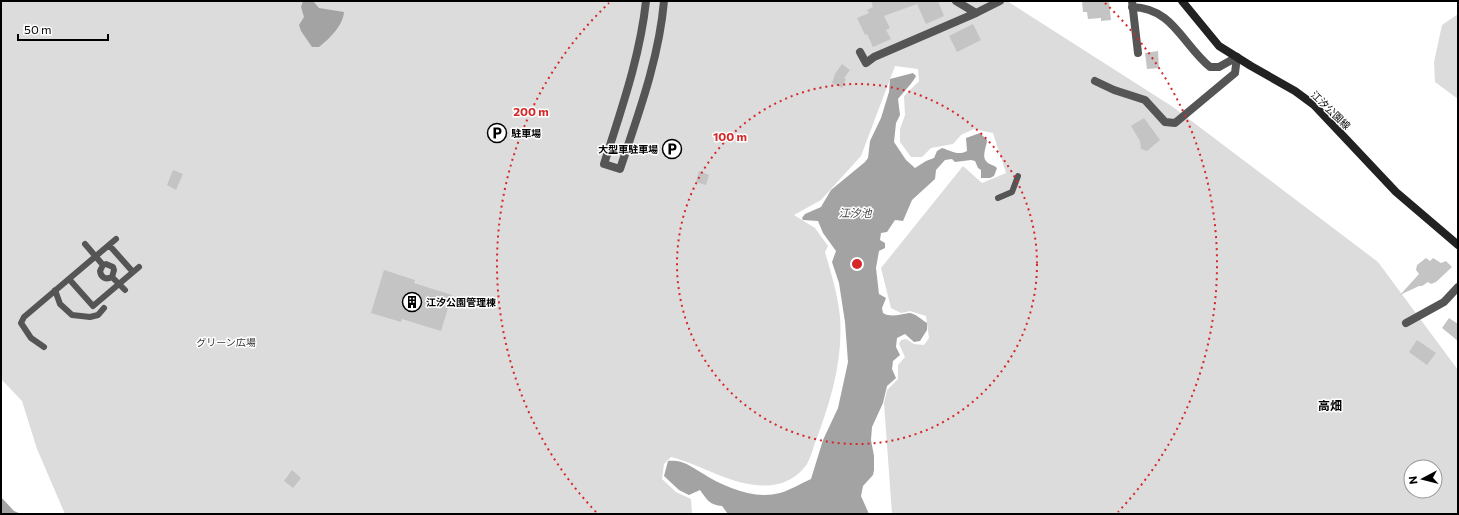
<svg xmlns="http://www.w3.org/2000/svg" width="1459" height="515" font-family="Commissioner,'Noto Sans JP',sans-serif">
	<rect width="100%" height="100%" fill="#fff"/>
	<path fill="#dcdcdc" fill-rule="evenodd" d="M 1,1 L 1007,1 L 1173,107 L 1378,262 L 1458,370 L 1458,514 L 892,514 L 884,403 L 887,390 L 898,379 L 898,365 L 905,357 L 899,344 L 901,340 L 906,339 L 914,344 L 924,345 L 929,338 L 926,316 L 910,311 L 901,313 L 891,308 L 881,268 L 963,166 L 982,183 L 1006,173 L 993,133 L 974,129 L 961,135 L 953,144 L 931,148 L 922,157 L 911,157 L 900,142 L 900,129 L 905,115 L 904,96 L 919,81 L 918,69 L 895,66 L 861,156 L 821,200 L 794,215 L 815,228 L 828,246 L 825,252 C 831,273 838,295 840,317 C 843,358 832,397 818,435 C 814,444 812,455 807,464 C 801,473 789,482 778,484 C 741,492 706,466 671,457 L 664,464 L 662,479 L 676,492 L 691,499 L 692,514 L 65,514 L 37,449 L 22,401 L 1,379 ZM 1411,467 L 1435,467 L 1435,491 L 1411,491 Z
		M 1458,14 L 1458,99 L 1435,82 L 1434,62 L 1442,25 Z"/>
	<path fill="#a3a3a3" d="M 303,1 L 313,1 L 319,8 L 344,12 C 343,26 329,39 319,47 L 312,47 L 301,31 L 299,25 L 304,17 L 301,7 Z
		M 913,73 L 916,76 C 914,81 902,94 898,99 L 900,115 L 896,123 L 894,142 L 906,160 L 915,168 L 926,161 L 934,158 L 937,151 L 942,148 C 952,151 957,156 967,151 L 966,138 L 980,133 L 987,140 C 987,147 980,157 988,163 C 991,165 994,165 997,168 L 994,176 L 990,178 L 981,178 L 981,170 L 978,168 L 975,161 L 971,160 L 955,162 L 952,159 L 945,160 L 936,170 L 935,179 L 912,200 L 903,221 L 895,220 L 887,232 L 881,233 L 880,240 L 885,243 L 885,248 L 879,251 L 876,268 L 879,294 L 886,298 L 882,308 L 883,313 C 891,318 901,314 909,313 C 915,313 922,320 927,323 L 927,330 L 920,341 L 914,342 L 905,334 L 897,338 L 896,347 L 900,355 L 893,361 L 892,369 L 896,378 L 887,386 L 883,403 L 872,427 L 871,440 L 874,456 L 874,470 L 873,475 L 863,486 L 861,496 L 869,514 L 728,514 L 722,506 C 710,505 707,500 700,490 L 689,495 L 679,490 L 664,476 L 668,461 C 682,459 690,466 702,473 C 724,487 754,500 780,493 C 791,490 801,483 811,479 L 823,440 L 838,408 L 848,362 L 845,322 L 839,283 L 832,262 L 836,251 L 823,233 L 818,221 L 803,220 L 802,218 L 805,214 L 821,207 L 831,190 L 865,162 L 868,158 L 870,141 L 881,118 L 889,92 L 890,79 Z
		M 1,497 L 14,511 L 21,514 L 1,514 Z"/>
	<path fill="#c4c4c4" d="M 871,1 L 938,1 L 944,16 L 926,24 L 917,4 L 884,16 L 890,28 L 886,30 L 891,39 L 873,47 L 867,34 L 865,35 L 857,18 L 869,13 L 867,10 L 873,7 Z
		M 1082,1 L 1109,1 L 1111,20 L 1101,21 L 1101,18 L 1088,19 L 1087,12 L 1083,12 Z
		M 973,24 L 981,40 L 957,52 L 949,36 Z
		M 1158,51 L 1159,68 L 1147,69 L 1145,53 Z
		M 842,64 L 850,70 L 844,78 L 846,79 L 842,88 L 832,83 L 835,74 Z
		M 1144,118 L 1160,140 L 1147,151 L 1141,149 L 1140,141 L 1131,126 Z
		M 173,170 L 183,174 L 176,190 L 167,185 Z
		M 699,171 L 709,175 L 706,185 L 696,182 Z
		M 1426,258 L 1430,261 L 1433,258 L 1441,263 L 1446,261 L 1452,267 L 1436,282 L 1431,284 L 1428,282 L 1422,286 L 1419,286 L 1400,295 L 1419,274 L 1416,270 L 1417,265 Z
		M 384,270 L 415,280 L 414,283 L 452,295 L 441,331 L 402,319 L 401,322 L 371,313 Z
		M 1449,318 L 1458,324 L 1458,341 L 1442,328 Z
		M 1417,340 L 1436,353 L 1427,365 L 1409,352 Z
		M 292,470 L 301,478 L 293,488 L 284,481 Z"/>
	<g fill="none" stroke-linecap="round" stroke-linejoin="round">
		<path stroke="#555" stroke-width="6" d="M 998,198 L 1012,192 L 1018,176
			M 85,244 L 103,265
			M 109,245 L 133,272
			M 103,265 L 100,271 C 101,278 106,280 112,277
			M 103,265 L 106,264 L 113,267 L 114,270 L 112,277
			M 112,277 L 125,290
			M 69,279 L 93,306 L 139,267
			M 55,290 L 60,304 L 72,315 L 90,317 L 98,315 L 104,308
			M 44,347 L 31,338 L 21,323 L 24,317 L 116,239"/>
		<path stroke="#555" stroke-width="8" d="M 646,1 C 640,57 621,110 604,164 L 620,169 C 638,115 659,59 664,1
			M 956,1 L 976,13
			M 1132,1 L 1138,53
			M 1132,7 C 1173,8 1182,44 1210,67 L 1219,67 L 1237,57
			M 860,52 L 866,63 L 874,57 L 976,13 L 1000,1
			M 1095,81 L 1114,90 L 1145,100 L 1165,122 L 1175,123 L 1235,73 L 1237,57
			M 1406,323 L 1444,302 L 1458,287"/>
		<path stroke="#222" stroke-width="8" d="M 1182,1 L 1219,46 L 1251,66 L 1295,91 L 1314,105 L 1396,192 L 1458,245"/>
	</g>
	<g fill="none" stroke="#d62828" stroke-width="2" stroke-dasharray="2 4">
		<circle cx="857" cy="264" r="180"/>
		<path d="M596 512A360 360 0 0 1 609 3M1105 3A360 360 0 0 1 1118 512"/>
	</g>
	<defs>
		<g id="parking-ring" transform="scale(1)"><circle r="9.5" fill="#fff" stroke="#000" stroke-width="1.5"/><path d="M-3.5-5.5H1a3.5 3.5 0 0 1 0 7H-1V5.5H-3.5ZM-1-3.4V-.6H.8a1.4 1.4 0 0 0 0-2.8Z" fill="#000"/></g>
		<g id="building-ring" transform="scale(1)"><circle r="9.5" fill="#fff" stroke="#000" stroke-width="1.5"/><path d="M-4-6H4V6H1V3H-1V6H-4ZM-2.5-4.3h1.7v1.8h-1.7ZM.8-4.3h1.7v1.8H.8ZM-2.5-1h1.7V.8h-1.7ZM.8-1h1.7V.8H.8Z" fill="#000"/></g>
	</defs>
	<g fill-rule="evenodd">
		<use href="#parking-ring" x="497" y="133"/>
		<use href="#parking-ring" x="672" y="149"/>
		<use href="#building-ring" x="412" y="302"/>
	</g>
	<g text-anchor="middle" stroke-width="3" stroke-linejoin="round" paint-order="stroke">
		<g font-size="10" fill="#000" stroke="#fff">
			<text transform="translate(1331 110) rotate(44)" y="4">江汐公園線</text>
		</g>
		<g font-size="10" font-weight="bold" fill="#000" stroke="#fff" text-anchor="start">
			<text x="511" y="137">駐車場</text>
			<text x="658" y="153" text-anchor="end">大型車駐車場</text>
			<text x="426" y="306">江汐公園管理棟</text>
		</g>
		<g font-size="10" fill="#333" stroke="#fff">
			<text x="226" y="346">グリーン広場</text>
		</g>
		<g font-size="11" font-style="italic" fill="#444" stroke="#fff">
			<text x="855" y="217">江汐池</text>
		</g>
		<g font-size="12" font-weight="bold" fill="#000" stroke="#fff">
			<text x="1330" y="410">高畑</text>
		</g>
	</g>
	<circle cx="857" cy="264" r="6" fill="#d62828" stroke="#fff" stroke-width="2"/>
	<g font-size="12" text-anchor="middle" font-weight="bold" fill="#d62828" stroke="#fff" stroke-width="3" stroke-linejoin="round" paint-order="stroke">
		<text x="531" y="116">200 m</text>
		<text x="730" y="141">100 m</text>
	</g>
	<rect width="1459" height="515" fill="none" stroke="#000000" stroke-width="4"/>
	<g transform="translate(1423 479) rotate(263)"><circle r="19" fill="#ffffff" stroke="#999999"/>
	<path d="M0-3L7 15L0 10L-7 15Z" fill="#000000"/>
	<text y="-6" font-size="11" font-weight="bold" text-anchor="middle" fill="#000000">N</text>
	</g>
	<path d="M18 34v6h90v-6" fill="none" stroke="#000000" stroke-width="2"/>
	<text x="24" y="34" font-size="12" fill="#000000" stroke="#ffffff" stroke-width="3" paint-order="stroke">50 m</text>
</svg>
